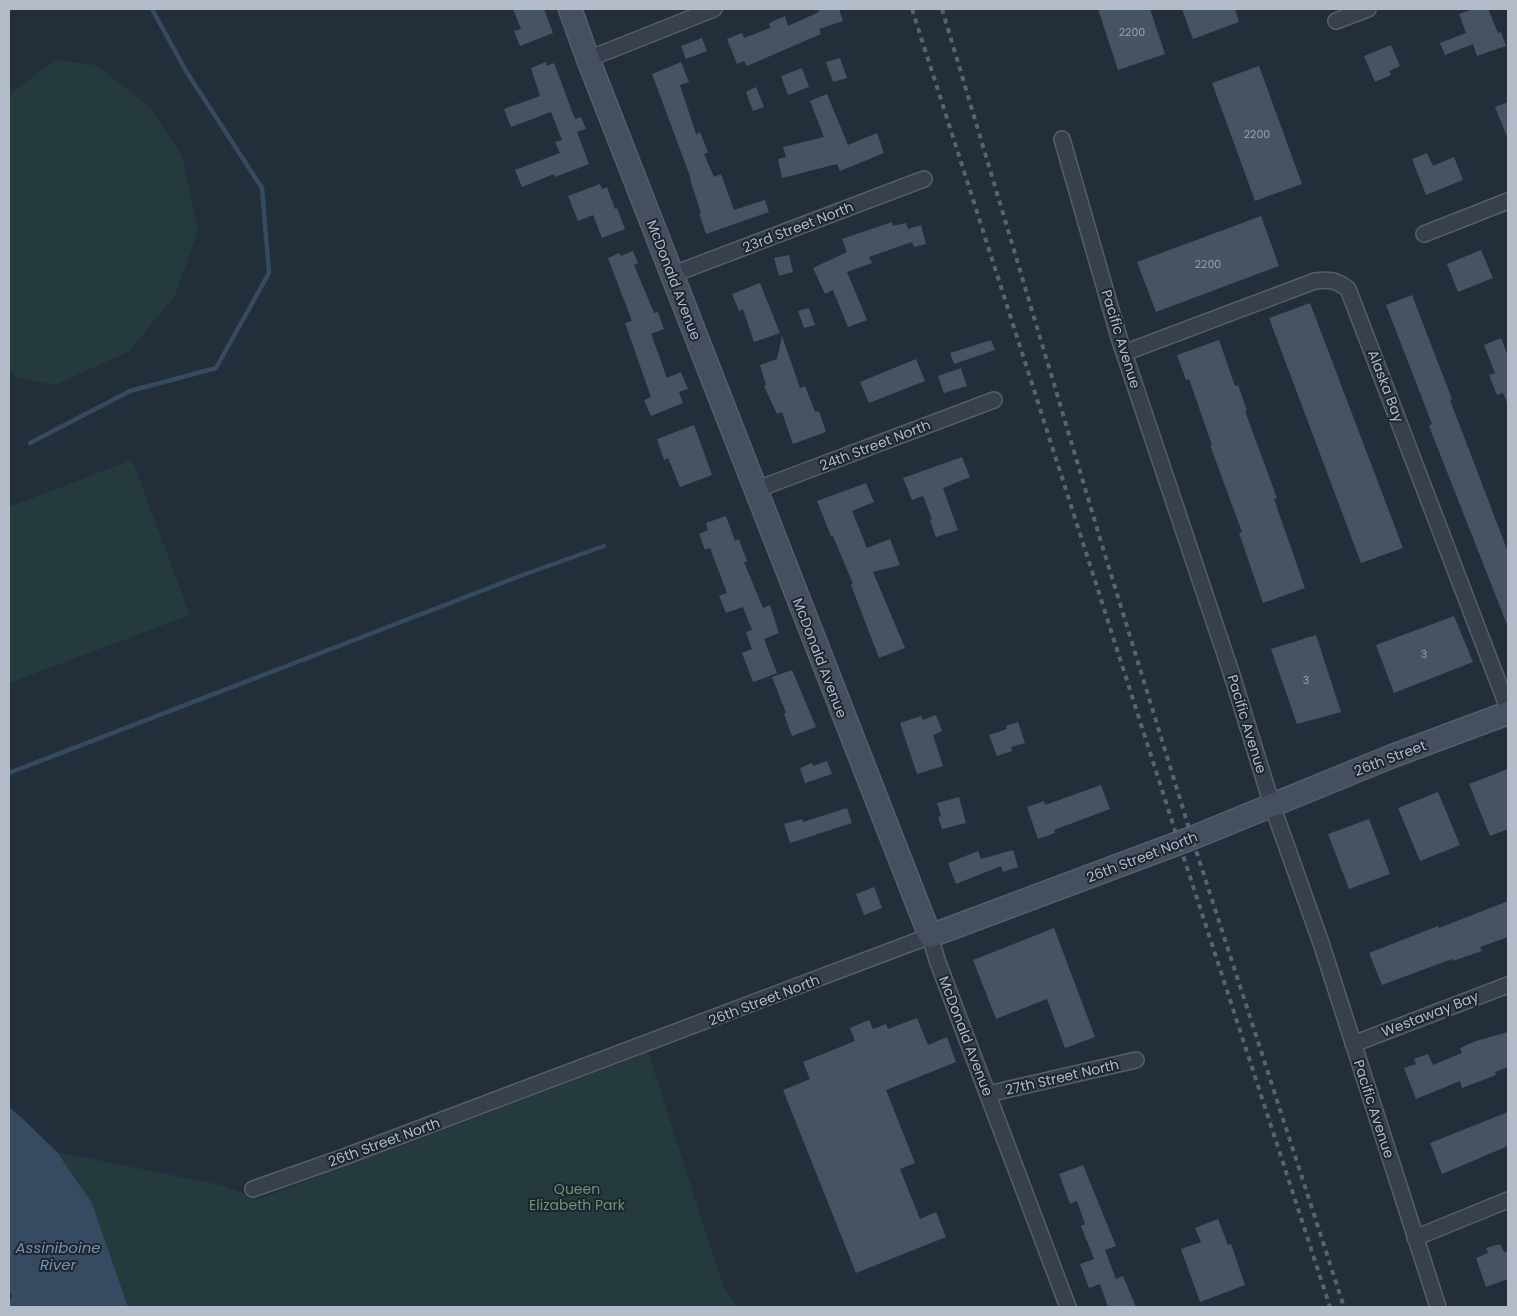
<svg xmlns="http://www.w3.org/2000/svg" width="1517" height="1316" font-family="Poppins,sans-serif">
	<rect width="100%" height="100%" fill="#232e3b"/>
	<path fill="#253a3c" d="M 55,60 L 96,65 L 149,106 L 182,156 L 198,231 L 175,296 L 128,352 L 55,385 L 18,378 L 9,369 L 9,95 Z
		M 132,460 L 190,615 L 9,683 L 9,507 Z
		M 648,1052 L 723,1286 L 738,1307 L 128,1307 L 92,1203 L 57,1152 L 221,1185 L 259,1199 Z"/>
	<path fill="#364a62" d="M 9,1107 L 23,1119 L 57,1152 L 92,1203 L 128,1307 L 9,1307 L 9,1301 L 12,1296 L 9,1291 Z"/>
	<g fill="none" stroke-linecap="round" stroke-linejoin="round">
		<path stroke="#364a62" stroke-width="4.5" d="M 30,443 L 130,391 L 216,368 L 269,273 L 262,188 L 186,71 L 152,9
			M 9,773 L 520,576 L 604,546"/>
	</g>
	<path fill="#465362" d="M 513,9 L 544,9 L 553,33 L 520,46 L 514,31 L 521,29 Z
		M 818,9 L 839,9 L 843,21 L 819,29 L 821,34 L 747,66 L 744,61 L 737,64 L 727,39 L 742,33 L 744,38 L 770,28 L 769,23 L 785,16 L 788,26 L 819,12 Z
		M 1098,9 L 1150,9 L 1165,54 L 1118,70 Z
		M 1182,9 L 1235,9 L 1239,22 L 1193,39 Z
		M 1473,9 L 1488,9 L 1498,33 L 1501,32 L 1506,46 L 1477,56 L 1473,44 L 1445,55 L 1440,43 L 1466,33 L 1459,14 Z
		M 702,38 L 707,51 L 686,59 L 681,46 Z
		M 1391,45 L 1400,66 L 1389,71 L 1391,75 L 1375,82 L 1364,56 Z
		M 840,58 L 847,78 L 833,82 L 826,62 Z
		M 546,62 L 547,66 L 554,63 L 575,119 L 581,117 L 586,129 L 577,132 L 589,164 L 555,177 L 554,174 L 522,187 L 515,170 L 560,153 L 555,142 L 562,140 L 551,112 L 511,127 L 504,109 L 540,96 L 531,68 Z
		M 681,62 L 689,82 L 680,85 L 696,134 L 700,132 L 708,152 L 704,154 L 714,177 L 721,174 L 734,210 L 765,200 L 769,212 L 706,234 L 699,213 L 701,213 L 690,179 L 691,179 L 652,74 Z
		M 1259,66 L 1302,184 L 1255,201 L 1212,83 Z
		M 802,68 L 809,87 L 788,95 L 781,76 Z
		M 756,87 L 764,107 L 753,111 L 746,92 Z
		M 827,94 L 848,145 L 877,133 L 884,153 L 840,171 L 837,164 L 782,178 L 778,159 L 786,157 L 783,147 L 824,137 L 810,101 Z
		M 1508,102 L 1508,139 L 1495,107 Z
		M 1427,153 L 1433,166 L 1454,157 L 1463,180 L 1426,195 L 1412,159 Z
		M 600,184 L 602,189 L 607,187 L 615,209 L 617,208 L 625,229 L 602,238 L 593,215 L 578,221 L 568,196 Z
		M 1261,216 L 1279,266 L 1156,312 L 1137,262 Z
		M 892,222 L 893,226 L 906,223 L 908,229 L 921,225 L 926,244 L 914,247 L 912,242 L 869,257 L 872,263 L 847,272 L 867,320 L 848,327 L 833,290 L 825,294 L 813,268 L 847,252 L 842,239 Z
		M 1481,250 L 1493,278 L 1458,292 L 1447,264 Z
		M 633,251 L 638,263 L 634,265 L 654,313 L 658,312 L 664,329 L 651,334 L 667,378 L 681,372 L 688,389 L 679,392 L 683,403 L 651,416 L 644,400 L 651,397 L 625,323 L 632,321 L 608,258 L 619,253 L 621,256 Z
		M 789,255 L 793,272 L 779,276 L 774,258 Z
		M 760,283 L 780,333 L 754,342 L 743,309 L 739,311 L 732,294 Z
		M 1412,295 L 1452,399 L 1450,400 L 1508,552 L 1508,627 L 1429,426 L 1432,424 L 1386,305 Z
		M 1310,303 L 1403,548 L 1361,563 L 1269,318 Z
		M 809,308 L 815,325 L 804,328 L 798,311 Z
		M 782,336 L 800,388 L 805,386 L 815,412 L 819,411 L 826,432 L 793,444 L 782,412 L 777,414 L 764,386 L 766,385 L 760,365 L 777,359 Z
		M 1501,338 L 1508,356 L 1508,405 L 1503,393 L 1497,395 L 1489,375 L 1495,373 L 1484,345 Z
		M 991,340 L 995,350 L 954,364 L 950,353 Z
		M 1219,340 L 1235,386 L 1238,385 L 1247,411 L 1245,411 L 1277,498 L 1274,499 L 1305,588 L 1263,603 L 1239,533 L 1242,532 L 1210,445 L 1212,445 L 1189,379 L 1186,380 L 1177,355 Z
		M 916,359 L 925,381 L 869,403 L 860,382 Z
		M 961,368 L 967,386 L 944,393 L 938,376 Z
		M 694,425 L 712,475 L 680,487 L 668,458 L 664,460 L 657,439 Z
		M 962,457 L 970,477 L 943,488 L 958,530 L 936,537 L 930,520 L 932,519 L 923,496 L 912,500 L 903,478 Z
		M 866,483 L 874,502 L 852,511 L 867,548 L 890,539 L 900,565 L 873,572 L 905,648 L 879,658 L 851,585 L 853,584 L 833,536 L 831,536 L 817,501 Z
		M 726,516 L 735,541 L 739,539 L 747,561 L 744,562 L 763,608 L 770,605 L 779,633 L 764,639 L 777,673 L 753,682 L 742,653 L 752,649 L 746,632 L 752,630 L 743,607 L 726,613 L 719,596 L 727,593 L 710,548 L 705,550 L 699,534 L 708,530 L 706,523 Z
		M 1454,616 L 1473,662 L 1394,693 L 1376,645 Z
		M 1316,635 L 1341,712 L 1297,724 L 1271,649 Z
		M 792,670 L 816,727 L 792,736 L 784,714 L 786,713 L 772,677 Z
		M 936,715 L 942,731 L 933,735 L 943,766 L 917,774 L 900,723 L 921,716 L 923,720 Z
		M 1018,722 L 1025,743 L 1011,747 L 1012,751 L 997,756 L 989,735 L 1007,729 L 1006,726 Z
		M 827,761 L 832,774 L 805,783 L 800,768 L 812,763 L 813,766 Z
		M 1508,769 L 1508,829 L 1490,836 L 1469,784 Z
		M 1101,785 L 1110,809 L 1054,830 L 1055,833 L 1038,839 L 1027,807 L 1044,801 L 1045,805 Z
		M 1438,792 L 1460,845 L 1420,861 L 1398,808 Z
		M 959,797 L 966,823 L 942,829 L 938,817 L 941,816 L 937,803 Z
		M 847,808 L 852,823 L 790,843 L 784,824 L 802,819 L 803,822 Z
		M 1369,819 L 1390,874 L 1349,889 L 1328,834 Z
		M 1013,850 L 1018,867 L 1003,872 L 1001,866 L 956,884 L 948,863 L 978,851 L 981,859 Z
		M 874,887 L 882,908 L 864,915 L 856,894 Z
		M 1508,901 L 1508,937 L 1480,947 L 1482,951 L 1453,961 L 1452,959 L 1382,985 L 1369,953 L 1438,926 L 1439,928 Z
		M 1054,928 L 1095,1037 L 1065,1048 L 1047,999 L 996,1019 L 973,960 Z
		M 917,1018 L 928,1045 L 947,1037 L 956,1062 L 886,1090 L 915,1163 L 900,1169 L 920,1219 L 936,1212 L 946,1237 L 856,1273 L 783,1090 L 810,1079 L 803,1062 L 855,1041 L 850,1028 L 869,1020 L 873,1029 L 886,1024 L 888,1029 Z
		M 1508,1032 L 1508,1067 L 1495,1072 L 1496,1075 L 1462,1088 L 1460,1081 L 1416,1099 L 1404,1068 L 1416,1064 L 1414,1059 L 1428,1054 L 1433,1065 L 1462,1053 L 1460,1048 L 1476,1041 Z
		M 1508,1112 L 1508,1146 L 1442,1174 L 1430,1143 Z
		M 1083,1165 L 1116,1246 L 1105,1250 L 1116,1279 L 1123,1276 L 1136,1307 L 1108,1307 L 1100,1284 L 1089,1288 L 1080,1264 L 1094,1259 L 1081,1226 L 1085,1224 L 1077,1201 L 1070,1204 L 1059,1174 Z
		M 1218,1219 L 1228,1245 L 1231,1244 L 1245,1285 L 1200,1302 L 1181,1249 L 1201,1242 L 1195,1228 Z
		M 1500,1244 L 1504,1252 L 1508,1251 L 1508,1279 L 1486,1287 L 1476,1258 L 1488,1253 L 1486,1248 Z"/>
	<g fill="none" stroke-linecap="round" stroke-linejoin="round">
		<g stroke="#555e69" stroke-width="18">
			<path id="street" d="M 1336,21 L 1368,9
				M 588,59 L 714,9
				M 1062,139 L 1120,341 L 1231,672 L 1272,805 L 1321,943 L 1438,1307
				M 1424,234 L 1508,201
				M 671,275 L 924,179
				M 1124,353 L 1315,281 C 1329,279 1336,280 1348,289 L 1508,708
				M 755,490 L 994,400
				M 1353,1044 L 1508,985
				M 988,1094 L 1136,1060
				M 253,1189 L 344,1157 L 930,936 L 937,960 L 1068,1307
				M 1415,1238 L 1508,1200"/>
		</g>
		<g stroke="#555e69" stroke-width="25">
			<path id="secondary" d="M 570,9 L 588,59 L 930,936 L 1192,838 L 1390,757 L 1508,713"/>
		</g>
		<use href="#street" stroke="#37404c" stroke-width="15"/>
		<use href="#secondary" stroke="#454f5f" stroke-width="22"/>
		<path stroke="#596473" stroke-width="4" stroke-dasharray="5 5" stroke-linecap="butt" d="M 912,9 L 1179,843 L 1330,1307
			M 942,9 L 1102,545 L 1192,838 L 1344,1307"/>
	</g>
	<g text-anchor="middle" stroke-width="4" stroke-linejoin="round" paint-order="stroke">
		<g font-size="11" fill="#97a1ae">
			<text x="1132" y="36">2200</text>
			<text x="1257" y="138">2200</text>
			<text x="1208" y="268">2200</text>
			<text x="1424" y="658">3</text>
			<text x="1306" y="684">3</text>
		</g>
		<g font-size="14" fill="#b2bbc7" stroke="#1c2530">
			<text transform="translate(798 227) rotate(-21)" y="5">23rd Street North</text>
			<text transform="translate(674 280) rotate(69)" y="5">McDonald Avenue</text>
			<text transform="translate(1121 339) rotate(73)" y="5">Pacific Avenue</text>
			<text transform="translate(1386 386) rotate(69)" y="5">Alaska Bay</text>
			<text transform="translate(875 445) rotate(-21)" y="5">24th Street North</text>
			<text transform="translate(820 658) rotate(69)" y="5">McDonald Avenue</text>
			<text transform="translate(1247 724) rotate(73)" y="5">Pacific Avenue</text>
			<text transform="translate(1390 758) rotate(-21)" y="5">26th Street</text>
			<text transform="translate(1142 857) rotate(-21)" y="5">26th Street North</text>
			<text transform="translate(764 1000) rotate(-21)" y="5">26th Street North</text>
			<text transform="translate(1430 1014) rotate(-21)" y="5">Westaway Bay</text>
			<text transform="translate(966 1036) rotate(69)" y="5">McDonald Avenue</text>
			<text transform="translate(1062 1077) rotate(-13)" y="5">27th Street North</text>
			<text transform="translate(1374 1109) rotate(72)" y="5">Pacific Avenue</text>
			<text transform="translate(384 1142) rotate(-20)" y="5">26th Street North</text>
		</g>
		<g font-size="14" fill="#699873" stroke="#1c2530">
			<text x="577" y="1194">Queen<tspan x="577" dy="16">Elizabeth Park</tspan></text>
		</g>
		<g font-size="15" font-style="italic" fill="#7a92af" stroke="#1c2530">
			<text x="58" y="1253">Assiniboine<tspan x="58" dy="17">River</tspan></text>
		</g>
	</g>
	<rect width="1517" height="1316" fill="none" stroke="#b2bbc7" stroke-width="20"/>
</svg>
